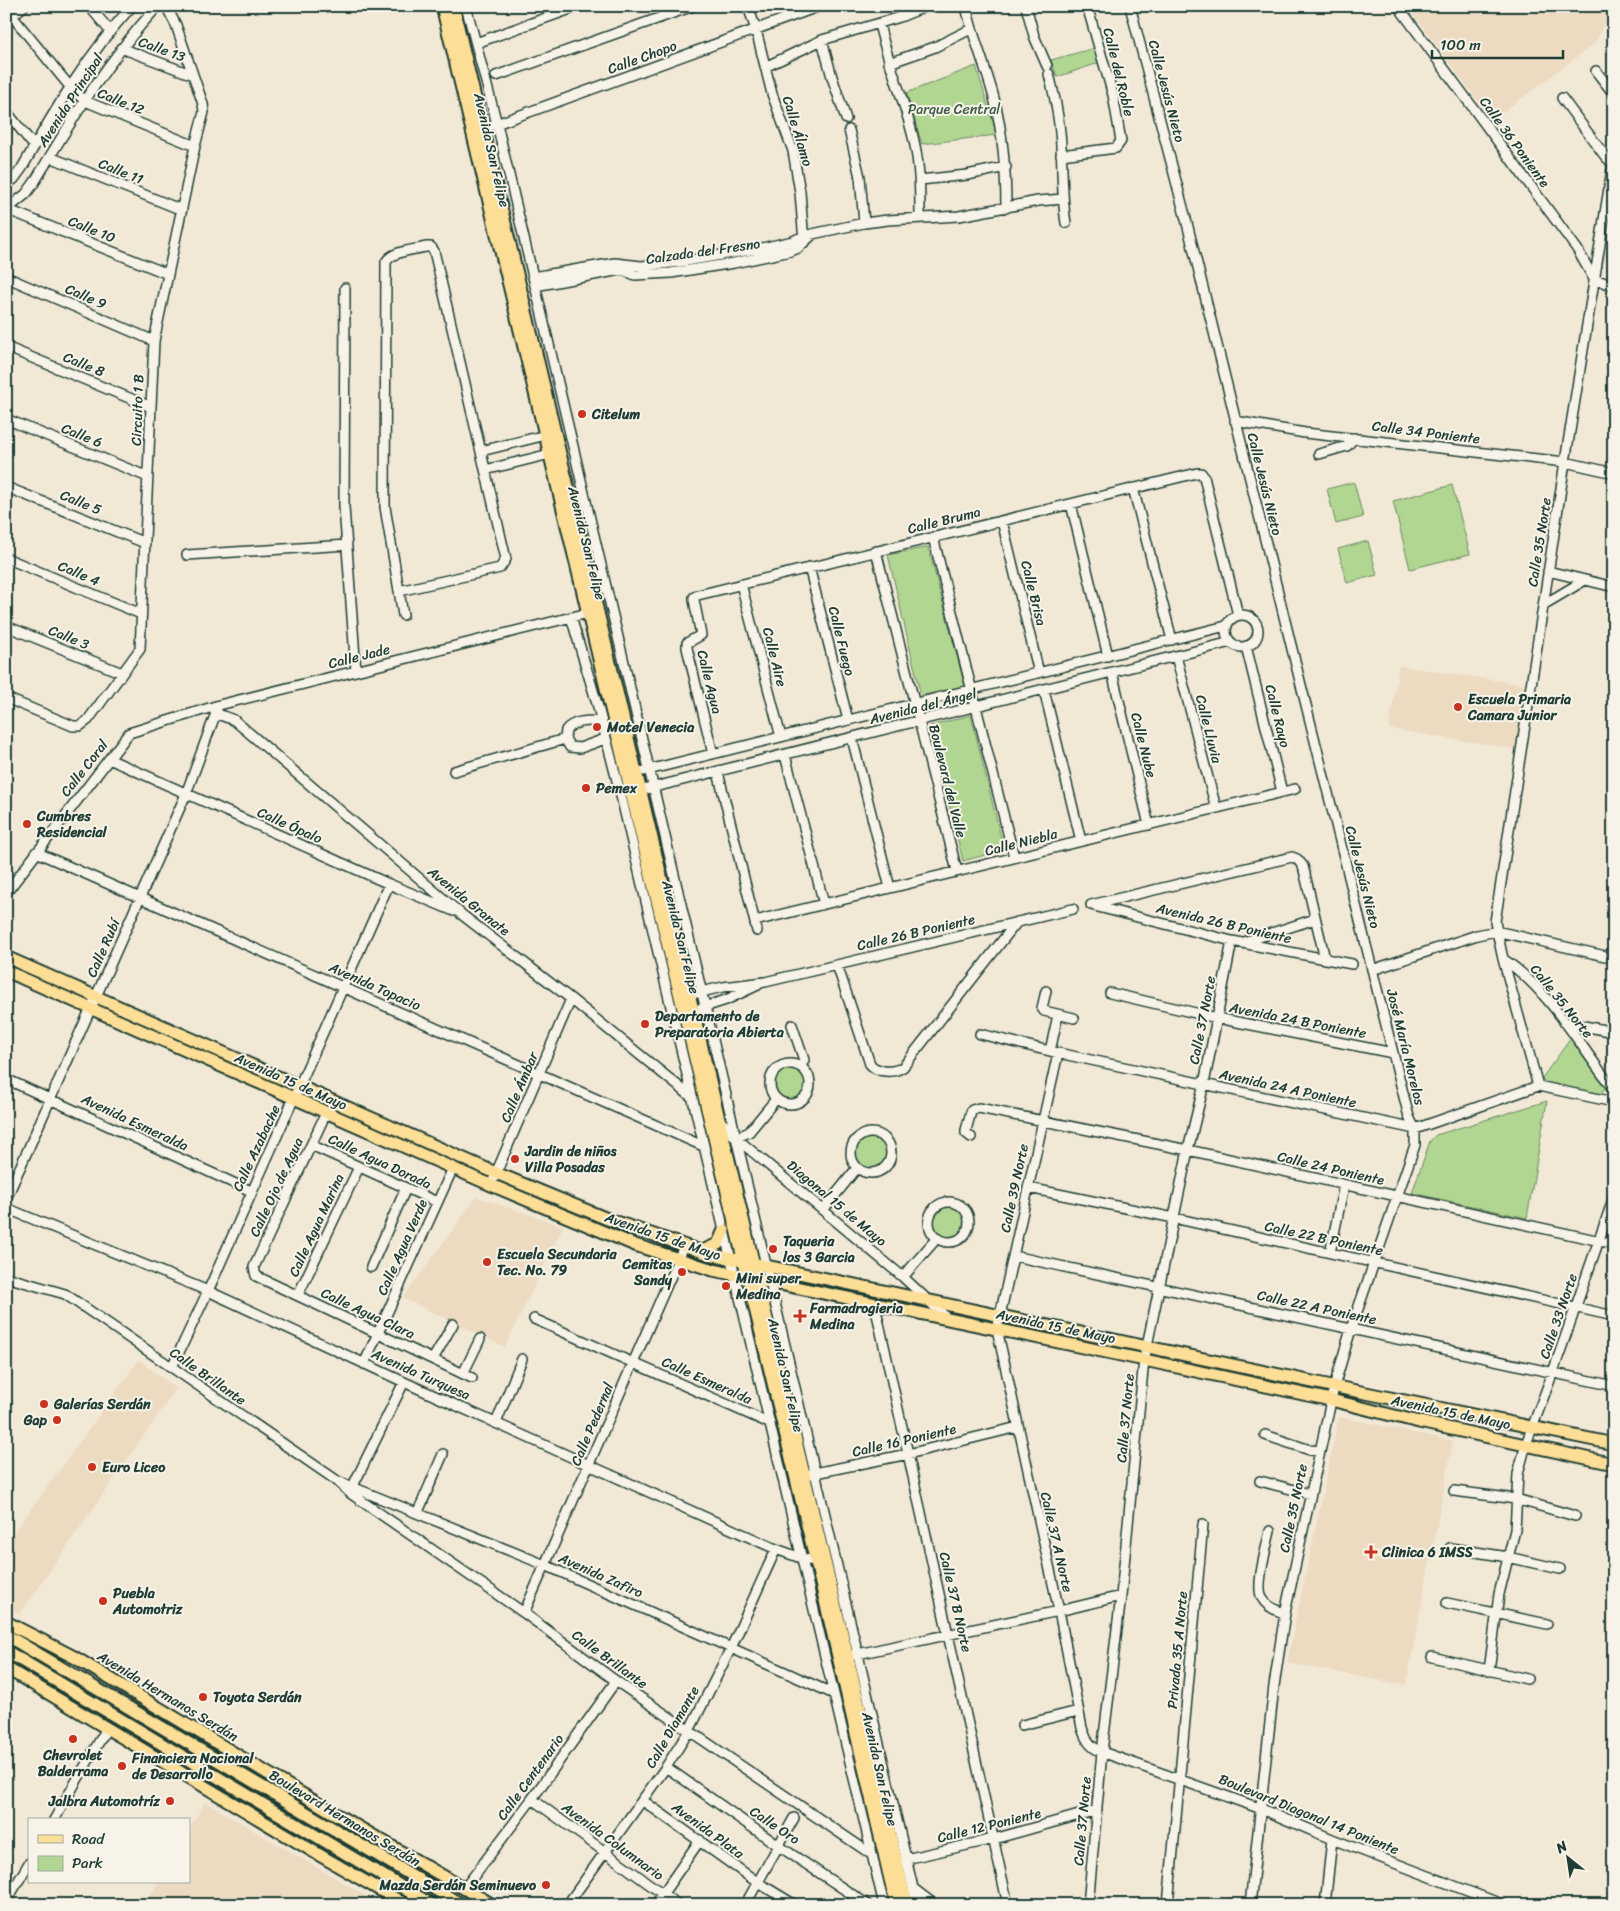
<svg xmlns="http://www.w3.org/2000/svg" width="1620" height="1911" font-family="Sriracha,sans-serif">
	<rect width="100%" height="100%" fill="#f2e8d6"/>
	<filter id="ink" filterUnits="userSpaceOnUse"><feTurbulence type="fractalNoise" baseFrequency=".02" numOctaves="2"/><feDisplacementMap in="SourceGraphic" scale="10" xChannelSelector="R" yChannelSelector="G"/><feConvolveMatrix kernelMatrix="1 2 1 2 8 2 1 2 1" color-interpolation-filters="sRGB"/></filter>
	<g filter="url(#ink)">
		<path fill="#ecdac1" d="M 1408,6 L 1613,6 L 1594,44 L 1492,120 Z
			M 1399,666 L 1527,685 L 1517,749 L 1389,729 Z
			M 477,1197 L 563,1226 L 505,1347 L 403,1298 Z
			M 139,1360 L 176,1389 L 20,1614 L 6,1605 L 6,1544 Z
			M 1339,1417 L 1453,1441 L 1406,1685 L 1287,1663 Z
			M 205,1802 L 381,1905 L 145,1905 L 158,1882 L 189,1882 L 189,1830 Z"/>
		<path fill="#b0d691" stroke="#688a62" d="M 1095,48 L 1099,63 L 1057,77 L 1051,60 Z
			M 976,66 L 997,135 L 922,144 L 906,93 Z
			M 1354,482 L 1363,517 L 1336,524 L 1327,489 Z
			M 1452,485 L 1470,554 L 1410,569 L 1393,501 Z
			M 1368,541 L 1377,575 L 1347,583 L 1338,549 Z
			M 928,547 L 965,686 L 921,696 L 888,555 Z
			M 971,715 L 1004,850 L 963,861 L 930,726 Z
			M 1571,1038 L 1606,1087 L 1600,1095 L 1546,1084 L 1542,1078 Z
			M 786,1067 L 803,1071 L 808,1088 L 796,1102 L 778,1098 L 773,1081 Z
			M 1547,1101 L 1527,1218 L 1412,1193 L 1430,1141 L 1436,1135 Z
			M 866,1136 L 883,1141 L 889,1157 L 876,1171 L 859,1167 L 853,1150 Z
			M 945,1206 L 962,1210 L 968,1226 L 955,1240 L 938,1236 L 932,1220 Z"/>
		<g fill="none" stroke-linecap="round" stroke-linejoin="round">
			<g stroke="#1f3d34" stroke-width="12">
				<path id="minor" d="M 89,6 L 110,31
					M 466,6 L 497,124 L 917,1905
					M 748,6 L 756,30 L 772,94 L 793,151 L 800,192 L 804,242
					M 966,6 C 973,39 987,69 995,102 C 1003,136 1006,173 1006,208
					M 1026,6 L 1034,36 L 1047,66
					M 1130,6 L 1187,223 L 1292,649 L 1409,1117 L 1415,1129 L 1415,1145 L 1351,1329 L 1334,1387 L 1285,1613 L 1274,1686 L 1250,1905
					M 1398,6 L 1577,249 L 1594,279 L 1614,286
					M 12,16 L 71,88 L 85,101 L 195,146
					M 6,21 L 24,6
					M 879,24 C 888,64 905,101 914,141 C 920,167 920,192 920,218
					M 822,40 L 832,77 L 846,119
					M 476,43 L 579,6
					M 121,48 L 193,75
					M 889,63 L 935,47 L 971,29
					M 765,67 L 822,40 L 900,17 L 927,6
					M 1596,71 L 1614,94
					M 1049,74 C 1054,93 1058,113 1060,132 C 1063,162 1061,193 1066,223
					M 496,76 L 693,6
					M 1562,98 L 1605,156 L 1612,163
					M 6,111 L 34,146
					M 849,130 L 860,177 L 864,223
					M 477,131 L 820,6
					M 1061,155 L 1116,148 L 1121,141 L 1113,95 L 1087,6
					M 50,157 L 182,210
					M 920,180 L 967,175 L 1006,167
					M 6,185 L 14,179 L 22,168 C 54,111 88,54 132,6
					M 6,209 L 168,274
					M 6,210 L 26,194 L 34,183 C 71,121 108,59 158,6
					M 6,277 L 154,341
					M 533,277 L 615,263 L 641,266 L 680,262 L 762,248 L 793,241 L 803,236 L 864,223 L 888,220 L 959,216 L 1038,201 L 1063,199
					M 535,286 L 615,271 L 625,271 L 635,275 L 671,273 L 734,263 L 791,251 L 798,248 L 811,236
					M 345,288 L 344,507 L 356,671
					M 6,347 L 151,407
					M 6,419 L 148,477
					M 1235,421 L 1305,433 L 1565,462 L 1614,473
					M 481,451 L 550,434
					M 1319,454 L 1347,446 L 1354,438
					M 485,470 L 554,453
					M 6,487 L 145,543
					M 1133,488 L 1172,640
					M 1071,504 L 1108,656
					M 1002,521 L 1039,673
					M 933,537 L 1014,857
					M 876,551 L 957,871
					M 187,555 L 347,545
					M 6,558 L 141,614
					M 809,567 L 848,720
					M 1548,571 L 1614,587
					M 741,584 L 781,737
					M 399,591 L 500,568 L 506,559 L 434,251 L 431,247 L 426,247 C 414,250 392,251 386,262 L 385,507 L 403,615
					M 1543,605 L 1585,580
					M1226 631a16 16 0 1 1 32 0a16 16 0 1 1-32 0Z
					M 571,617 L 598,707 L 621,796 L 884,1905
					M 6,626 L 122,673
					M 1246,646 L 1282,792
					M 1176,656 L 1216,808
					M 1112,672 L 1149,825
					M 1044,690 L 1081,841
					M 6,698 L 73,726 L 80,726 L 88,720 L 140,649 L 154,341 L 195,146 L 204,112 L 203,104 L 176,25 L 166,6
					M 215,713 L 234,720 L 461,914 L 571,999 L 693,1098
					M 601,721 C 589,721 574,720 566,730 L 565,739 L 570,747 L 580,748 L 605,739
					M 852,738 L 890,888
					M 713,754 L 687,648 L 687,643 L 701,635 L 694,600 L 694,597 L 698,595 L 1197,473 L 1201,473 L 1204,477 L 1238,615
					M 785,755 L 824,904
					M 109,759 L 389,884 L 454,911
					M 454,771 L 565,739
					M 644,771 L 1226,626
					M 718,772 L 757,931
					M 635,792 L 1231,642
					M 36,852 L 703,1146
					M 6,893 L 129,733 L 219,705 L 592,612
					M 1091,905 L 1292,857 L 1297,859 L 1303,866 L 1325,959
					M 1094,906 L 1232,941 L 1352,964
					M 755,921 L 1295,789
					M 1244,942 L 1315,919
					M 1503,959 C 1548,988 1581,1047 1614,1090
					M 837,965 L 870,1064 C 877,1073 894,1073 903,1067 L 1017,922
					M 1372,970 L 1477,935 L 1496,931 L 1614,958
					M 1046,991 L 1042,1008 L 1044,1011 L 1074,1018
					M 1110,993 L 1217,1018 L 1393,1053
					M 683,996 L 723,987 L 765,982 L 1073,909
					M 701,1008 L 726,1000 L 758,985
					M 1564,1022 L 1614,1032
					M 792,1025 L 804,1060 L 801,1067
					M 980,1034 L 1058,1053 L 1415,1129 L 1538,1086
					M 1050,1051 L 1058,1015
					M 1058,1053 L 997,1329 L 1059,1611 L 1082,1728 C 1086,1740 1090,1747 1102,1752 L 1259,1808 L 1332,1839 L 1504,1905
					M770 1084a20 20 0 1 1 40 0a20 20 0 1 1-40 0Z
					M 6,1079 L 251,1191
					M 1538,1086 L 1503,959 L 1495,922 L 1565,462 L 1614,157
					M 1538,1086 L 1614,1102
					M 326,1113 L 254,1267 L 256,1276 L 472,1378
					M 719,1119 L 736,1138 L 903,1277 L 948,1319
					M851 1153a20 20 0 1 1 40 0a20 20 0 1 1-40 0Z
					M 971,1137 L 966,1133 L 966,1130 L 971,1112 L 972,1110 L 979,1108 L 1188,1150 L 1614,1244
					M 736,1138 L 749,1132 L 776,1099
					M 311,1145 L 437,1202
					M 494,1178 L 571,999
					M 1029,1188 L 1174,1218 L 1614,1316
					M 6,1199 L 186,794 L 217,710
					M929 1222a20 20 0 1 1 40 0a20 20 0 1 1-40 0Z
					M 6,1208 L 208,1291 L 404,1382 L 776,1549 L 801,1558 L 819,1562
					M 824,1209 L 857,1168
					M 1330,1253 L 1344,1185
					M 1014,1256 L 1614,1386
					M 371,1267 L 406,1188
					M 6,1277 L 65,1294 L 336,1480 L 350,1493 L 524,1613 L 616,1681 L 871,1854
					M 903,1277 L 937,1238
					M 298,1295 L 359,1167
					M 875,1305 L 1008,1905
					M 534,1319 L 769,1423
					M 433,1359 L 453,1324
					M 364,1364 L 453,1168
					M 172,1367 L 208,1291 L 389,884
					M 463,1374 L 480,1339
					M 496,1423 L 522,1359
					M 1265,1435 L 1310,1450 L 1320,1451
					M 810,1474 L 908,1454 L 1018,1427
					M 1260,1481 L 1310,1494
					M 340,1482 L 545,1565 L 834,1694
					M 351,1490 L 404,1382
					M 1454,1491 L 1516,1499 L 1575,1516
					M 418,1512 L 443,1454
					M 1270,1531 C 1267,1546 1255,1586 1262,1598 C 1267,1607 1277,1611 1285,1613
					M 1450,1548 L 1508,1557 L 1560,1569
					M 1447,1603 L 1547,1624
					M 524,1613 L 684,1246
					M 853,1655 L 1059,1611 L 1121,1596
					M 1432,1657 L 1527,1679
					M 1489,1671 L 1499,1594 L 1515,1530 L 1518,1474 L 1526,1444 L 1553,1372 L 1614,1197
					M 1022,1725 L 1078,1711
					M 666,1767 L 779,1846 L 868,1905
					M 532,1799 L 678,1905
					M 642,1800 L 757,1882 L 795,1905
					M 54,1820 L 107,1728
					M 901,1860 L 994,1839 L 1097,1810
					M 464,1889 L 532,1799 L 616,1681
					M 914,1889 L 935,1905
					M 6,1902 L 29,1863
					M 567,1905 L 666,1767 L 689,1731 L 731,1648 L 776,1549
					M 655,1905 L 700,1840
					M 745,1905 L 794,1818
					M 1088,1905 L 1102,1752 L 1121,1596 L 1144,1360 L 1188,1150 L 1204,1084 L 1232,941
					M 1168,1905 L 1203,1524
					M 1325,1905 L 1332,1839"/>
			</g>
			<g stroke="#1f3d34" stroke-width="15">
				<path id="major" d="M 442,6 L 816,1562 L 896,1905
					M 453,6 L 907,1905
					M 6,957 L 496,1173 L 605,1218 L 709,1254 L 1322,1384 L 1614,1444
					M 6,971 L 491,1185 L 635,1245 L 713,1270 L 1135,1358 L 1331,1400 L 1419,1422 L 1614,1464
					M 702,1251 L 718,1244 L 724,1230
					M 6,1622 L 74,1657 L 332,1812 L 493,1905
					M 6,1635 L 462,1905
					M 6,1651 L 432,1905
					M 6,1668 L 316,1853 L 406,1905"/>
			</g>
			<use href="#minor" stroke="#f7f3e8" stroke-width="9"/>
			<use href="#major" stroke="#fdde96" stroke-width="11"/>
		</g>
	</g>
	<g fill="#c8321e" stroke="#f7f3e8" stroke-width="2">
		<circle cx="582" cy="414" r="5"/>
		<circle cx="1458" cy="707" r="5"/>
		<circle cx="597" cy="727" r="5"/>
		<circle cx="586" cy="788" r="5"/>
		<circle cx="27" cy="824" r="5"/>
		<circle cx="645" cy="1024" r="5"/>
		<circle cx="515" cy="1159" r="5"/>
		<circle cx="773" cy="1249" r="5"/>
		<circle cx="487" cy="1262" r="5"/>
		<circle cx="682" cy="1272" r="5"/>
		<circle cx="726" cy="1286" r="5"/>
		<path d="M797.5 1308.5h5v5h5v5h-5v5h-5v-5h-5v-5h5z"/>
		<circle cx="44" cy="1404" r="5"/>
		<circle cx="57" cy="1420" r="5"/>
		<circle cx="92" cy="1467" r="5"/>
		<path d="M1368.5 1544.5h5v5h5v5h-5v5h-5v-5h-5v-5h5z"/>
		<circle cx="103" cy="1601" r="5"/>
		<circle cx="203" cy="1697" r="5"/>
		<circle cx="73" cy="1739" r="5"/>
		<circle cx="122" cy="1766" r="5"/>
		<circle cx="170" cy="1801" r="5"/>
		<circle cx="546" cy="1885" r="5"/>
	</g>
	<g text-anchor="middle" stroke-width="4" stroke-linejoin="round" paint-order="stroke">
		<g font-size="14" fill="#1f3d34" stroke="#f7f3e8">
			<text transform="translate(162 49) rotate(20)" y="5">Calle 13</text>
			<text transform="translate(642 57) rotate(-20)" y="5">Calle Chopo</text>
			<text transform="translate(1119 72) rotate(76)" y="5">Calle del Roble</text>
			<text transform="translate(1167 91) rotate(75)" y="5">Calle Jesús Nieto</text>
			<text transform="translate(70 100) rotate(-57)" y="5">Avenida Principal</text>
			<text transform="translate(121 101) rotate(22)" y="5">Calle 12</text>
			<text transform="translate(798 131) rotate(73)" y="5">Calle Álamo</text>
			<text transform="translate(1515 142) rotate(54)" y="5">Calle 36 Poniente</text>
			<text transform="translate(492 150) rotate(77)" y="5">Avenida San Felipe</text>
			<text transform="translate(121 171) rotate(22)" y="5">Calle 11</text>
			<text transform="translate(92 229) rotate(22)" y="5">Calle 10</text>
			<text transform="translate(703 251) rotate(-8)" y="5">Calzada del Fresno</text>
			<text transform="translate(86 296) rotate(23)" y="5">Calle 9</text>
			<text transform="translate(84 364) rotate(22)" y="5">Calle 8</text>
			<text transform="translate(137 410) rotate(-88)" y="5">Circuito 1 B</text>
			<text transform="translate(1426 432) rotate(7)" y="5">Calle 34 Poniente</text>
			<text transform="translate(82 435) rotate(22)" y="5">Calle 6</text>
			<text transform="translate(1265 484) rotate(76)" y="5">Calle Jesús Nieto</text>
			<text transform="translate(81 502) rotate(22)" y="5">Calle 5</text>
			<text transform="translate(944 520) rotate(-14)" y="5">Calle Bruma</text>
			<text transform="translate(1539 542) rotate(-81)" y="5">Calle 35 Norte</text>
			<text transform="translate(587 543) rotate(76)" y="5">Avenida San Felipe</text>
			<text transform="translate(79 573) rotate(23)" y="5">Calle 4</text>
			<text transform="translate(1034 593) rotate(76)" y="5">Calle Brisa</text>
			<text transform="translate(69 637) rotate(22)" y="5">Calle 3</text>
			<text transform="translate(842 641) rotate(76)" y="5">Calle Fuego</text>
			<text transform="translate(359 656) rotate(-14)" y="5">Calle Jade</text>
			<text transform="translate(775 657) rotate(76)" y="5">Calle Aire</text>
			<text transform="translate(710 682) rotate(76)" y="5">Calle Agua</text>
			<text transform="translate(923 706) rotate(-14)" y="5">Avenida del Ángel</text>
			<text transform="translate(1278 716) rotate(76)" y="5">Calle Rayo</text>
			<text transform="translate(1209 729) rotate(76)" y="5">Calle Lluvia</text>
			<text transform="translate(1144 745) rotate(76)" y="5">Calle Nube</text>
			<text transform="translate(84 768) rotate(-52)" y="5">Calle Coral</text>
			<text transform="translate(948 781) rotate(76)" y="5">Boulevard del Valle</text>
			<text transform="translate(290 825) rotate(24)" y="5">Calle Ópalo</text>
			<text transform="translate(1021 842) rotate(-14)" y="5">Calle Niebla</text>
			<text transform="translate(1363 877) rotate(76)" y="5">Calle Jesús Nieto</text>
			<text transform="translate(469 901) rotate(39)" y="5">Avenida Granate</text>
			<text transform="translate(1224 923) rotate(13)" y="5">Avenida 26 B Poniente</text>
			<text transform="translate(916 932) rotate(-13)" y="5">Calle 26 B Poniente</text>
			<text transform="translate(681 937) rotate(76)" y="5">Avenida San Felipe</text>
			<text transform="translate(103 948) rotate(-66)" y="5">Calle Rubí</text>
			<text transform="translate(375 986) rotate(24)" y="5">Avenida Topacio</text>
			<text transform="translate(1562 1001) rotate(51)" y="5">Calle 35 Norte</text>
			<text transform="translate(1202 1020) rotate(-79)" y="5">Calle 37 Norte</text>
			<text transform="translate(1298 1020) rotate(11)" y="5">Avenida 24 B Poniente</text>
			<text transform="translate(1406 1047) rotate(76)" y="5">José María Morelos</text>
			<text transform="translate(291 1081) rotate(24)" y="5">Avenida 15 de Mayo</text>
			<text transform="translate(519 1087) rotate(-67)" y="5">Calle Ámbar</text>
			<text transform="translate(1288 1088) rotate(12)" y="5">Avenida 24 A Poniente</text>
			<text transform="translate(135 1122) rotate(25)" y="5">Avenida Esmeralda</text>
			<text transform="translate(256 1148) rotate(-65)" y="5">Calle Azabache</text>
			<text transform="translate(380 1161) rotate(25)" y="5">Calle Agua Dorada</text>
			<text transform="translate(1331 1168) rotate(13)" y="5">Calle 24 Poniente</text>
			<text transform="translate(276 1187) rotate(-65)" y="5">Calle Ojo de Agua</text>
			<text transform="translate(1014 1188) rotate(-78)" y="5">Calle 39 Norte</text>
			<text transform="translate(837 1203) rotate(40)" y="5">Diagonal 15 de Mayo</text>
			<text transform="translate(316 1225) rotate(-65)" y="5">Calle Agua Marina</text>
			<text transform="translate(663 1236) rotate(19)" y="5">Avenida 15 de Mayo</text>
			<text transform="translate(1324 1238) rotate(12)" y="5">Calle 22 B Poniente</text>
			<text transform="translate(402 1247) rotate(-66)" y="5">Calle Agua Verde</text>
			<text transform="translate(1317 1307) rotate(12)" y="5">Calle 22 A Poniente</text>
			<text transform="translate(368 1313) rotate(25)" y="5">Calle Agua Clara</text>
			<text transform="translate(1558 1316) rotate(-71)" y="5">Calle 33 Norte</text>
			<text transform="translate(1056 1326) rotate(12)" y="5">Avenida 15 de Mayo</text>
			<text transform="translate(421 1374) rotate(24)" y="5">Avenida Turquesa</text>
			<text transform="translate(786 1375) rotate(77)" y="5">Avenida San Felipe</text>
			<text transform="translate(208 1376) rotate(35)" y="5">Calle Brillante</text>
			<text transform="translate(707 1380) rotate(24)" y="5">Calle Esmeralda</text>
			<text transform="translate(1451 1412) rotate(12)" y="5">Avenida 15 de Mayo</text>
			<text transform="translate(1125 1418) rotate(-85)" y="5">Calle 37 Norte</text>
			<text transform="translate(592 1424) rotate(-67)" y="5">Calle Pedernal</text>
			<text transform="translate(904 1440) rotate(-13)" y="5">Calle 16 Poniente</text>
			<text transform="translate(1293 1508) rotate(-78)" y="5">Calle 35 Norte</text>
			<text transform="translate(1057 1542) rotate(77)" y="5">Calle 37 A Norte</text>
			<text transform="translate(601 1575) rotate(24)" y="5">Avenida Zafiro</text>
			<text transform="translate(956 1602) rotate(77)" y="5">Calle 37 B Norte</text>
			<text transform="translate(1177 1650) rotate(-85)" y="5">Privada 35 A Norte</text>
			<text transform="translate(610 1659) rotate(36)" y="5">Calle Brillante</text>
			<text transform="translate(168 1696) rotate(31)" y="5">Avenida Hermanos Serdán</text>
			<text transform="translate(672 1727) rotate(-60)" y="5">Calle Diamante</text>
			<text transform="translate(880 1769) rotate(77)" y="5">Avenida San Felipe</text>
			<text transform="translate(530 1777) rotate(-54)" y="5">Calle Centenario</text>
			<text transform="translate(1309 1814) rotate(22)" y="5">Boulevard Diagonal 14 Poniente</text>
			<text transform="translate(345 1818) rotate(31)" y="5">Boulevard Hermanos Serdán</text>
			<text transform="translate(1082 1821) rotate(-85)" y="5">Calle 37 Norte</text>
			<text transform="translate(775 1825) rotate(34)" y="5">Calle Oro</text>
			<text transform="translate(989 1825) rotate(-14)" y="5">Calle 12 Poniente</text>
			<text transform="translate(708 1830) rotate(36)" y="5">Avenida Plata</text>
			<text transform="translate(613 1841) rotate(36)" y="5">Avenida Columnario</text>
		</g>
		<g font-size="14" fill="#3c5c47" stroke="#f7f3e8">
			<text x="954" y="114">Parque Central</text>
		</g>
		<g font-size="14" font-weight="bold" fill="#1f3d34" stroke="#f7f3e8" text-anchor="start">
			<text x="592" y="419">Citelum</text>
			<text x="1468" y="704">Escuela Primaria<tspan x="1468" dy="16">Camara Junior</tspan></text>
			<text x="607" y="732">Motel Venecia</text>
			<text x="596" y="793">Pemex</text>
			<text x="37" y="821">Cumbres<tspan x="37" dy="16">Residencial</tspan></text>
			<text x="655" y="1021">Departamento de<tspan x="655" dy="16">Preparatoria Abierta</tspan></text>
			<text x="525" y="1156">Jardin de niños<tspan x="525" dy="16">Villa Posadas</tspan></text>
			<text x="783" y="1246">Taqueria<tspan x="783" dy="16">los 3 Garcia</tspan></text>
			<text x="497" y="1259">Escuela Secundaria<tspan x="497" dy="16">Tec. No. 79</tspan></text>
			<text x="672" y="1269" text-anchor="end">Cemitas<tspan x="672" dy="16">Sandy</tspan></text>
			<text x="736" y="1283">Mini super<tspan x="736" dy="16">Medina</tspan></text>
			<text x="810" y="1313">Farmadrogieria<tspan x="810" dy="16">Medina</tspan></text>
			<text x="54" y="1409">Galerías Serdán</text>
			<text x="47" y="1425" text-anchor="end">Gap</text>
			<text x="102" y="1472">Euro Liceo</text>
			<text x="1382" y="1557">Clinica 6 IMSS</text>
			<text x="113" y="1598">Puebla<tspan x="113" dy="16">Automotriz</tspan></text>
			<text x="213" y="1702">Toyota Serdán</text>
			<text x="73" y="1760" text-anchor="middle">Chevrolet<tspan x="73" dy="16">Balderrama</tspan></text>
			<text x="132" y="1763">Financiera Nacional<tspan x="132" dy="16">de Desarrollo</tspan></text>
			<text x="160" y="1806" text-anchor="end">Jalbra Automotríz</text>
			<text x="536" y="1890" text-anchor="end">Mazda Serdán Seminuevo</text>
		</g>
	</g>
	<rect width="1620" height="1911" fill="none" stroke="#f7f3e8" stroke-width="25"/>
	<rect x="12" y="12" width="1595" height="1886" fill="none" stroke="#1f3d34" stroke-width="2" filter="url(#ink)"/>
	<rect x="28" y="1818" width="162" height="65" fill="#f7f3e8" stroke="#a1aaa0"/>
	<rect x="38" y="1835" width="25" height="8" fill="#fdde96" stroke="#a1aaa0"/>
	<text x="72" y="1844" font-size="15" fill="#1f3d34">Road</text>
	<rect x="38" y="1856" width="25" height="15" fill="#b0d691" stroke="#a1aaa0"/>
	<text x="72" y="1868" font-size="15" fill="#1f3d34">Park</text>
	<g transform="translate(1568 1858) rotate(330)" stroke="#f7f3e8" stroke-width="4" paint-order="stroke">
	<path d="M0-4L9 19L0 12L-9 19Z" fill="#1f3d34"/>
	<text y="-8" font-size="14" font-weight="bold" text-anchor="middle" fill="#1f3d34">N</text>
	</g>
	<path d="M1432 50v8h131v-8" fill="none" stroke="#1f3d34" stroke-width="2.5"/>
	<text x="1440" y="50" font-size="15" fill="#1f3d34" stroke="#f7f3e8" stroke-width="4" paint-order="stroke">100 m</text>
</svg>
